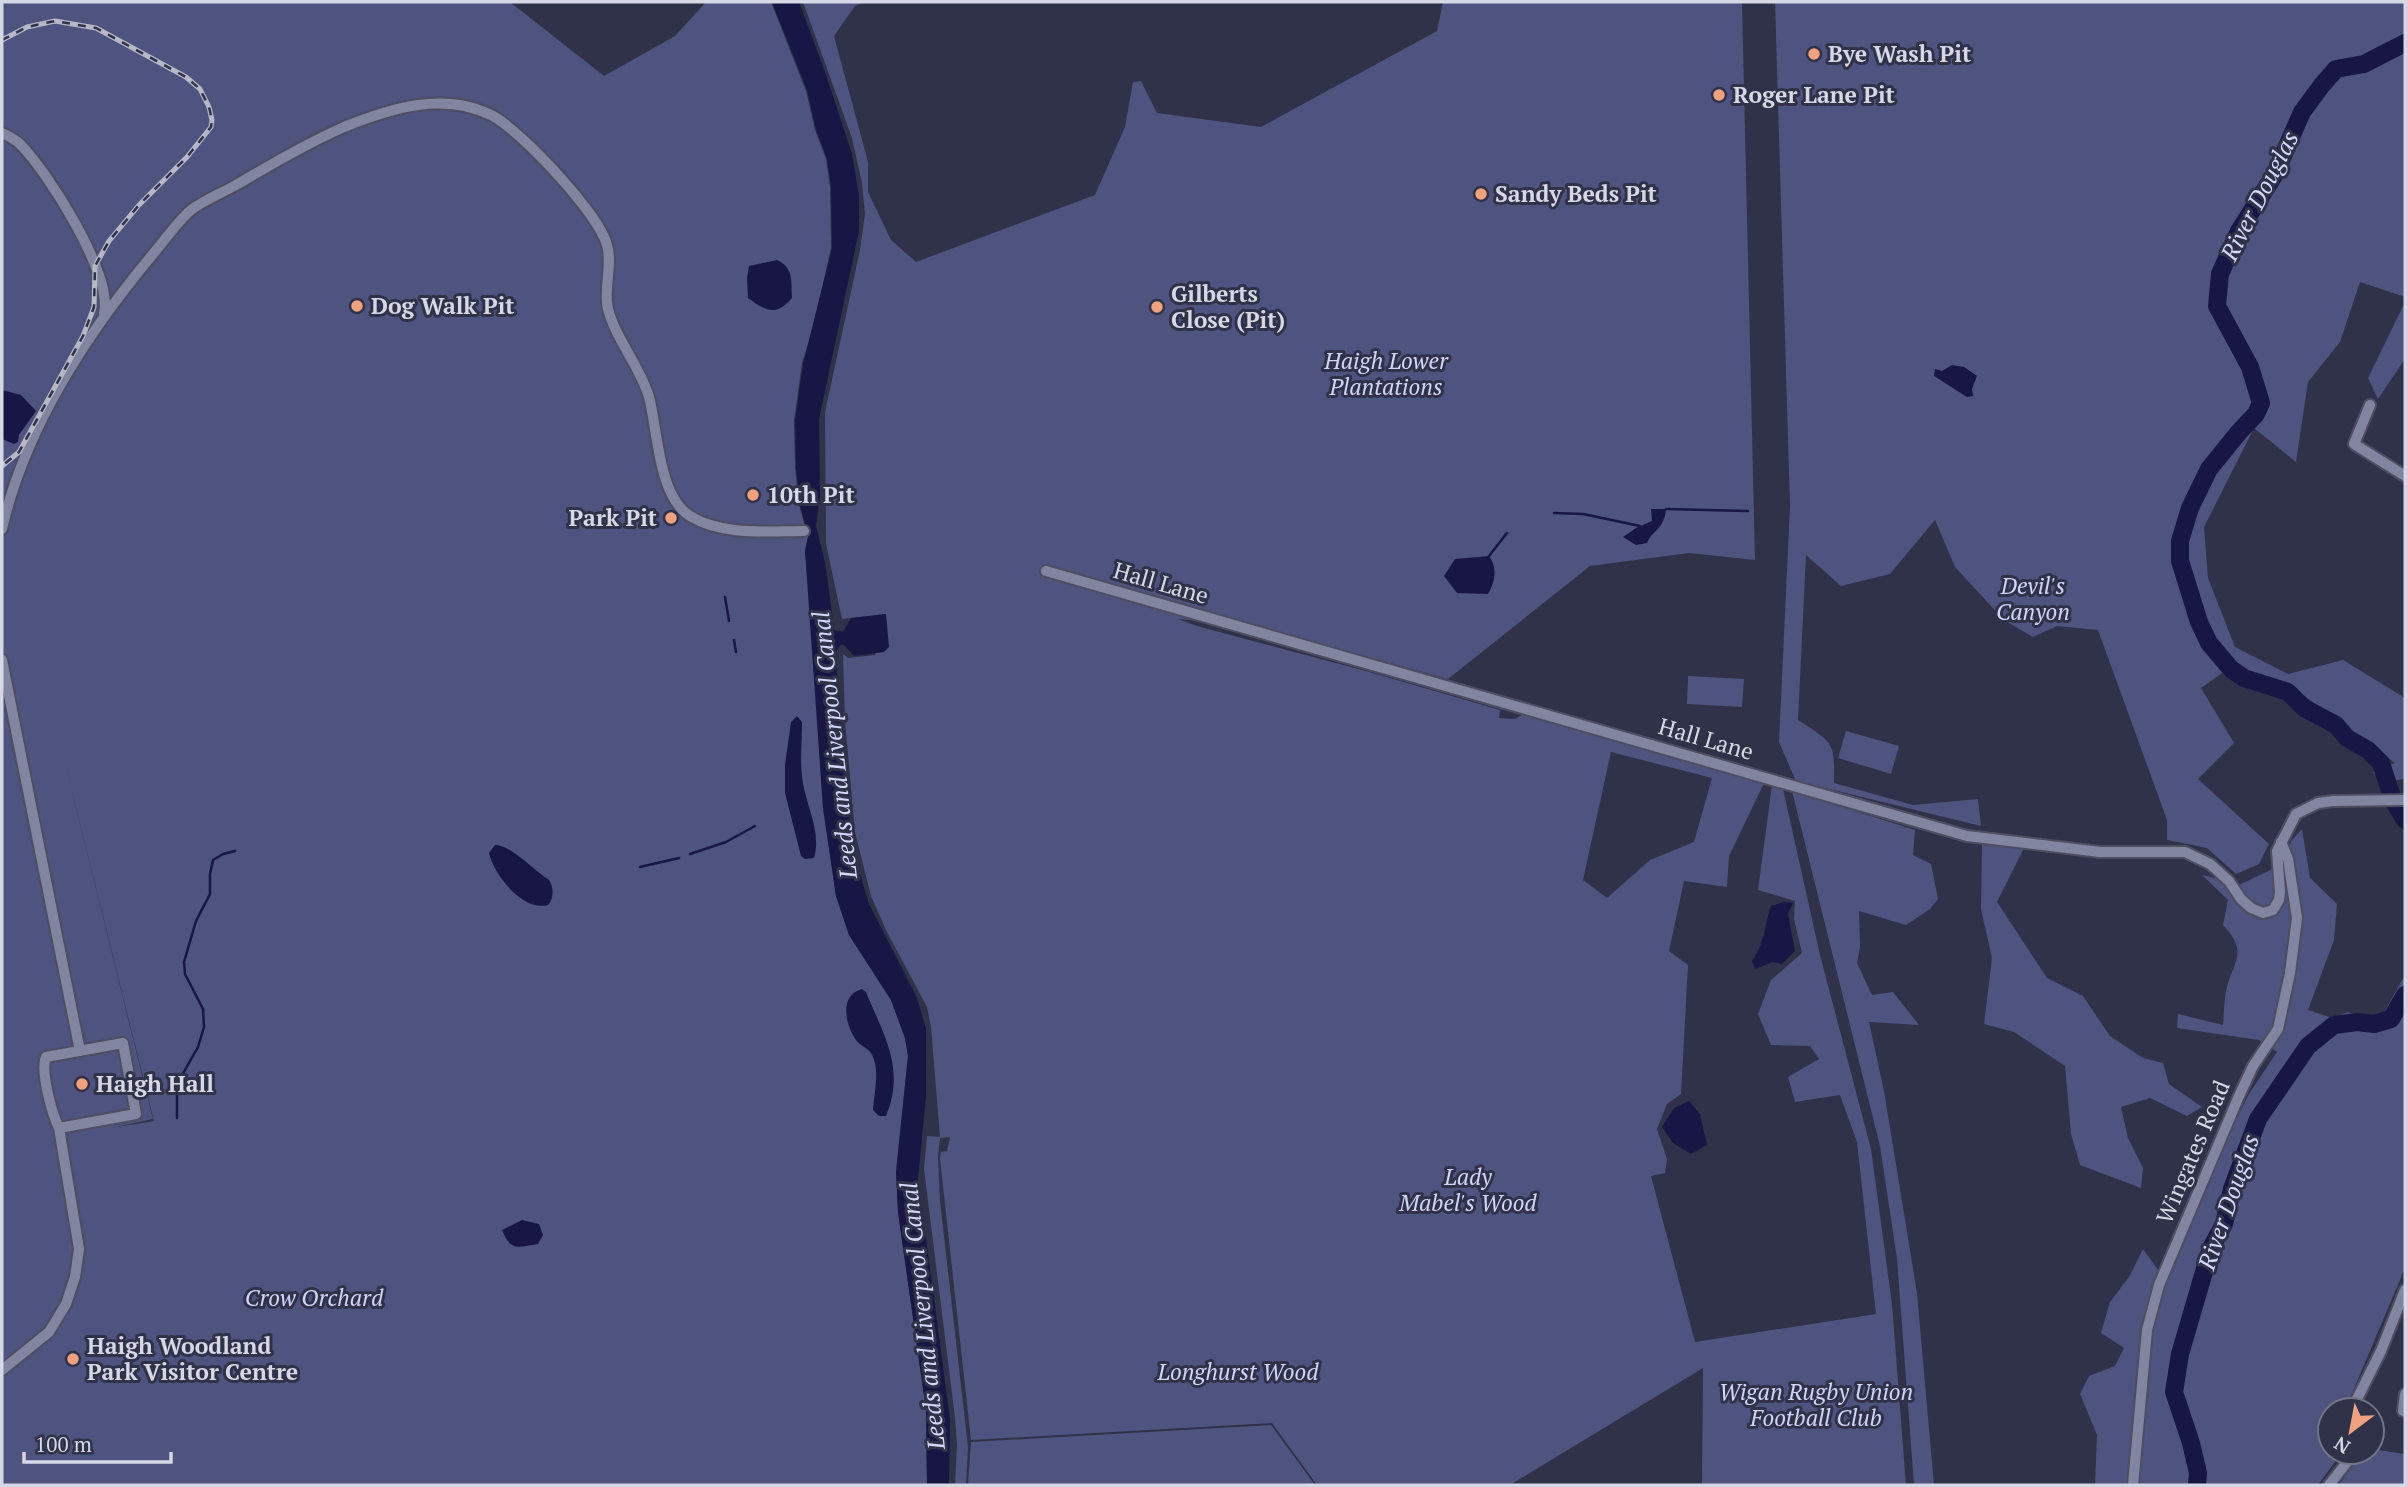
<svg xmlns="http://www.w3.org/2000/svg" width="2407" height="1487" font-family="'PT Serif',serif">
	<rect width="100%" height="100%" fill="#2f3248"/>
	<path fill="#4f537f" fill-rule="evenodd" d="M 2,2 L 510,2 L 604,76 L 675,36 L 706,2 L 771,2 L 806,91 L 815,130 L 826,159 L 830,187 L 831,248 L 813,328 L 802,363 L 794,421 L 795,468 L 799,505 L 808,537 L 805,551 L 809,585 L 823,808 L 836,896 L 849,935 L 891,1000 L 905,1038 L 908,1056 L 896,1172 L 898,1212 L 926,1410 L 927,1485 L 2,1485 ZM 53,715 L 154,1121 L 111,1128 L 153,1119 Z
		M 803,2 L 863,2 L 855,6 L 834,36 L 868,162 L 868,192 L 891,240 L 916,262 L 1095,195 L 1125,127 L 1133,82 L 1141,81 L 1157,113 L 1261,127 L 1437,31 L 1443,2 L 1742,2 L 1755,560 L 1689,553 L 1590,566 L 1448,679 L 1255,626 L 1178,619 L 1197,626 L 1366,671 L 1500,710 L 1499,718 L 1515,719 L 1530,710 L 1765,781 L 1729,856 L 1727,887 L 1684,881 L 1669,951 L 1688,965 L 1681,1094 L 1667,1104 L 1657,1129 L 1667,1159 L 1665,1173 L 1651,1176 L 1695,1342 L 1876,1314 L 1857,1142 L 1840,1095 L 1795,1102 L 1788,1077 L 1819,1059 L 1810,1046 L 1771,1045 L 1758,1014 L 1771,980 L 1802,953 L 1794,919 L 1795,901 L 1758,890 L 1772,785 L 1783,789 L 1820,955 L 1871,1149 L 1892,1304 L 1906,1485 L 1702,1485 L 1703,1368 L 1510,1485 L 1317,1485 L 1272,1423 L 971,1440 L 940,1159 L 941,1152 L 947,1151 L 950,1137 L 940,1138 L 938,1158 L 940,1201 L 968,1447 L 966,1485 L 955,1485 L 957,1445 L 955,1418 L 924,1169 L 927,1136 L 940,1137 L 931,1027 L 927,1007 L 887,932 L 871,896 L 855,832 L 845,721 L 843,654 L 848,658 L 875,655 L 886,614 L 842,619 L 826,544 L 825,412 L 860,250 L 865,214 L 862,183 L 852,138 ZM 1611,752 L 1712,778 L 1694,842 L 1650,860 L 1607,898 L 1583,880 Z
		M 1775,2 L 2405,2 L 2405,297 L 2360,282 L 2340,342 L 2308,382 L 2296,462 L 2254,428 L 2204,527 L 2208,578 L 2235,647 L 2288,674 L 2343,660 L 2405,698 L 2405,779 L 2382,782 L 2373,772 L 2395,763 L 2299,692 L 2272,696 L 2222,673 L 2201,688 L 2234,743 L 2198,779 L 2269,844 L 2259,864 L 2236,874 L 2207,848 L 2167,840 L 2167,820 L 2098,630 L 2057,626 L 2033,637 L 2004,620 L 1955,567 L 1935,520 L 1890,574 L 1841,586 L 1806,555 L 1798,720 C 1833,743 1835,741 1834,783 L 1913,805 L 1978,799 L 1981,826 L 1821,787 L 1798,786 L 1779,742 L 1790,506 Z
		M 2405,302 L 2405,359 L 2378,399 L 2368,378 Z
		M 1688,676 L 1744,679 L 1742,707 L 1687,704 Z
		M 1846,731 L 1899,746 L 1891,774 L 1838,758 Z
		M 1792,791 L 1915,830 L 1913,855 L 1931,864 L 1938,899 L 1930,909 L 1906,925 L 1859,911 L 1860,947 L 1857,963 L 1872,995 L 1893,992 L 1919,1025 L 1869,1022 L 1884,1091 L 1917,1293 L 1934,1485 L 1914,1485 L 1897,1259 L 1880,1146 Z
		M 2302,829 L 2310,878 L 2337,904 L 2334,940 L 2308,1010 L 2332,1018 L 2348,1012 L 2378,1023 L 2405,975 L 2405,1268 L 2345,1410 L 2330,1410 L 2330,1452 L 2342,1452 L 2318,1485 L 2095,1485 L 2097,1435 L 2080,1394 L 2089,1376 L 2115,1366 L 2124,1348 L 2101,1333 L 2110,1302 L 2129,1277 L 2143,1249 L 2159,1271 L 2249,1094 L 2277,1052 L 2259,1040 L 2177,1028 L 2178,1014 L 2223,1025 C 2224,1014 2224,1002 2226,991 C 2232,962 2250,953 2223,925 L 2228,900 L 2202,875 L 2241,884 L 2285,863 L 2291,841 Z
		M 1982,844 L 2024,848 L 1997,902 L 2047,978 L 2083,996 L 2110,1036 L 2143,1058 L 2163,1063 L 2169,1084 L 2202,1107 L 2187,1116 L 2150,1098 L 2121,1107 L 2128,1138 L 2143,1168 L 2141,1188 L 2080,1165 L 2071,1134 L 2065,1066 L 2014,1032 L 1984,1024 L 1992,958 L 1981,909 Z
		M 1271,1425 L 1315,1485 L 968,1485 L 971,1442 Z
		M 2372,1449 L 2405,1454 L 2405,1485 L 2339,1485 L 2351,1468 L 2356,1452 L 2372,1452 Z"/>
	<path fill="#181645" d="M 772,2 L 799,2 L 826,75 L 852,154 L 859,196 L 859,231 L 819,419 L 820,496 L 816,526 L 826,567 L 834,630 L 843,632 L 851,618 L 886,614 L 889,647 L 884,652 L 854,656 L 844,645 L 840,645 L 837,650 L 836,659 L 846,792 L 854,854 L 869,904 L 917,998 L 926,1029 L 926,1096 L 918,1179 L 950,1419 L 949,1485 L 927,1485 L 926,1410 L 898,1212 L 896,1172 L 908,1056 L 905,1038 L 891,1000 L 849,935 L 836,896 L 823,808 L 805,551 L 808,537 L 800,505 L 796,468 L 795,421 L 803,364 L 832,248 L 831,187 L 827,159 L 816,130 L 807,90 Z
		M 777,260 C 794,268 791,281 792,298 C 776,317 766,311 748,298 L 747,278 L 749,266 Z
		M 1952,365 L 1964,367 L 1977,376 L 1972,389 L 1973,396 L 1967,397 L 1934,376 L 1935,369 L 1942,371 Z
		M 2,390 L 21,395 L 36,411 L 19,435 L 18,442 L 14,444 L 2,439 Z
		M 1651,509 L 1666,509 C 1664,530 1653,529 1647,543 L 1636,545 L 1623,537 L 1636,528 L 1652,521 Z
		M 1489,556 C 1498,568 1495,582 1488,594 L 1457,593 L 1444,576 L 1455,559 Z
		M 797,716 L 802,722 C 802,740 800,760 802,777 C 805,804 822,831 814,858 L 805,859 L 801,856 L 785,793 L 785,765 L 791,722 Z
		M 495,845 C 511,845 533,870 549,880 C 554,887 554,899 548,905 C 523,912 494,875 489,853 Z
		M 1784,902 L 1793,903 L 1788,914 L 1795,951 L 1782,964 L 1773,962 L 1755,969 L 1752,961 C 1765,943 1764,927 1771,906 Z
		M 862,989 L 866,992 C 883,1034 906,1068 886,1116 L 879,1116 L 873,1110 C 874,1095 880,1069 872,1055 C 869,1048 860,1046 856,1040 C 845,1024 839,995 862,989 Z
		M 1689,1101 L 1700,1114 L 1707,1145 L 1691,1154 L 1673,1143 L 1662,1127 L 1674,1108 Z
		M 522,1220 L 539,1224 L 543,1235 L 538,1244 C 518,1247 511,1252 502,1230 Z"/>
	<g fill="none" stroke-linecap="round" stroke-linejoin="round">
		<path stroke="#181645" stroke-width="2.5" d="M 1666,509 L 1748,511
			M 1554,513 L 1583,514 L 1640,526
			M 1489,556 L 1507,533
			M 725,597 L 729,621
			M 734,640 L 736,652
			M 690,854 L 726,842 L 755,826
			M 640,867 L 679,858
			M 177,1118 L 177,1084 L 198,1047 L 204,1027 L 203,1009 L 185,974 L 184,962 L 196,921 L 210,894 L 210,874 L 213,860 L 223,854 L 235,851"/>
		<path stroke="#181645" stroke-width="18" d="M 2405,43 L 2364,64 L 2336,69 L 2322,85 L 2302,112 L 2275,174 L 2239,231 L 2220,274 L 2217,306 L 2250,367 L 2261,403 L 2256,414 L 2239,432 L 2209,469 L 2190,508 L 2180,541 L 2180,561 L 2199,622 L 2209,643 L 2231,669 L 2244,678 L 2288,692 L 2304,708 L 2336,725 L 2347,738 L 2368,750 L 2381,763 L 2393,800 L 2405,820
			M 2197,1485 L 2198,1473 L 2191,1443 L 2174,1392 L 2180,1354 L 2211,1248 L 2224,1224 L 2232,1189 L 2258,1119 L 2308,1046 L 2334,1025 L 2357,1022 L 2374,1024 L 2391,1019 L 2405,995"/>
		<g stroke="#4d4e62" stroke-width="14">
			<path id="minor" d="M 2,133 C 8,136 15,139 20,144 C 48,172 113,275 104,313
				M 2370,405 L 2354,444 L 2405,476
				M 2,529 C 25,427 87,333 153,254 C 165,240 177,222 191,210 C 204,200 222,193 236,185 C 272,164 306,144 344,127 C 391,108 445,91 493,116 C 522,132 599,214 607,245 C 613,266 603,289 608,309 C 616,340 640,366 649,397 C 658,431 658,496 690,516 C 722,536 769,531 804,531
				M 1046,571 L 1967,836 L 2100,852 L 2185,852 L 2210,864 L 2229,881 L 2241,899 L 2251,908 L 2263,913 L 2273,910 L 2279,900 L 2280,892 L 2277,851 L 2296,814 L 2318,803 L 2333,801 L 2405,800
				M 2,660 L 80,1051
				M 123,1043 L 136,1114 L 59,1128 C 52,1114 40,1071 46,1057 Z
				M 2,1370 L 49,1332 L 66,1304 L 75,1277 L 79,1249 L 59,1128
				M 2354,1410 L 2354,1405 L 2381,1351 L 2405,1290
				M 2403,1411 L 2405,1394
				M 2133,1485 L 2147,1330 L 2159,1285 L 2239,1096 L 2253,1066 L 2278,1029 L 2290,973 L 2297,918 L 2288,859 L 2281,842
				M 2329,1485 L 2352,1456 L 2352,1452"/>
		</g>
		<use href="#minor" stroke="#8285a0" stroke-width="10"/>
		<g stroke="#b6b8c8" stroke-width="5">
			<path id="rail" d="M 2,40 L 27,27 L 55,21 L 96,28 L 186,77 L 200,89 L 209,107 L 212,120 L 211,127 L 187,157 L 139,205 L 109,241 L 95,266 L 94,307 L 83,336 L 19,452 L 2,466"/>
		</g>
		<use href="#rail" stroke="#2f3248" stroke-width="2.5" stroke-dasharray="8" stroke-linecap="butt"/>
	</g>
	<g fill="#f1a17d" stroke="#2f3248" stroke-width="2.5">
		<circle cx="1814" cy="54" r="7"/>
		<circle cx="1719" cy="95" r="7"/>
		<circle cx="1481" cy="194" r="7"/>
		<circle cx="357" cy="306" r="7"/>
		<circle cx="1157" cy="307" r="7"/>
		<circle cx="753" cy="495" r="7"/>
		<circle cx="671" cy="518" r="7"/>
		<circle cx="82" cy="1084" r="7"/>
		<circle cx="73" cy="1359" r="7"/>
	</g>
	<g text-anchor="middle" stroke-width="6" stroke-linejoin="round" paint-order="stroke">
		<g font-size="23" font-weight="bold" fill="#d6d8e6" stroke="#2f3248" text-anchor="start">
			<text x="1828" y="62">Bye Wash Pit</text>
			<text x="1733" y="103">Roger Lane Pit</text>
			<text x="1495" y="202">Sandy Beds Pit</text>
			<text x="1171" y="302">Gilberts<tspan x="1171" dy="26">Close (Pit)</tspan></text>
			<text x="371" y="314">Dog Walk Pit</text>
			<text x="767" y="503">10th Pit</text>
			<text x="657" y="526" text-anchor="end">Park Pit</text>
			<text x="96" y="1092">Haigh Hall</text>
			<text x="87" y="1354">Haigh Woodland<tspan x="87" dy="26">Park Visitor Centre</tspan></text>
		</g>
		<g font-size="23" font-style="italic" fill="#d1d5f7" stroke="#2f3248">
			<text x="1386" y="369">Haigh Lower<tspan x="1386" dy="26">Plantations</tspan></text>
			<text x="2033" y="594">Devil's<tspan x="2033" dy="26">Canyon</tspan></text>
			<text x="1468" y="1185">Lady<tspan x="1468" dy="26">Mabel's Wood</tspan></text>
			<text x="314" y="1306">Crow Orchard</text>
			<text x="1238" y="1380">Longhurst Wood</text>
			<text x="1816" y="1400">Wigan Rugby Union<tspan x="1816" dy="26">Football Club</tspan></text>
		</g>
		<g font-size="23" fill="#d6d8e6" stroke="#2f3248">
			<text transform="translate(1161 583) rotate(16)" y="8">Hall Lane</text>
			<text transform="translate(1706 739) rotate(16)" y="8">Hall Lane</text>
			<text transform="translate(2193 1152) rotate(-67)" y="8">Wingates Road</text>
		</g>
		<g font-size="24" font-style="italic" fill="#d4d9fa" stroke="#2f3248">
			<text transform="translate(2260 196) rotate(-63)" y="8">River Douglas</text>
			<text transform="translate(835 745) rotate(-96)" y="8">Leeds and Liverpool Canal</text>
			<text transform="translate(2229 1202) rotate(-71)" y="8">River Douglas</text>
			<text transform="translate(923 1316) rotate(-96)" y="8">Leeds and Liverpool Canal</text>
		</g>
	</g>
	<rect width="2407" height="1487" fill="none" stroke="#d6d8e6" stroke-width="7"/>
	<g transform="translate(2351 1431) rotate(212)"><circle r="33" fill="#2f3248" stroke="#727487" stroke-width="2"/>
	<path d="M0-5L12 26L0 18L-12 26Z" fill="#f1a17d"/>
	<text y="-10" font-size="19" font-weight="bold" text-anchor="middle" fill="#d6d8e6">N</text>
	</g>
	<path d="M24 1452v10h147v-10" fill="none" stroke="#d6d8e6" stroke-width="3.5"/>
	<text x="35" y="1452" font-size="21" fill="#d6d8e6" stroke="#2f3248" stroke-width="5" paint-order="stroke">100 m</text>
</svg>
